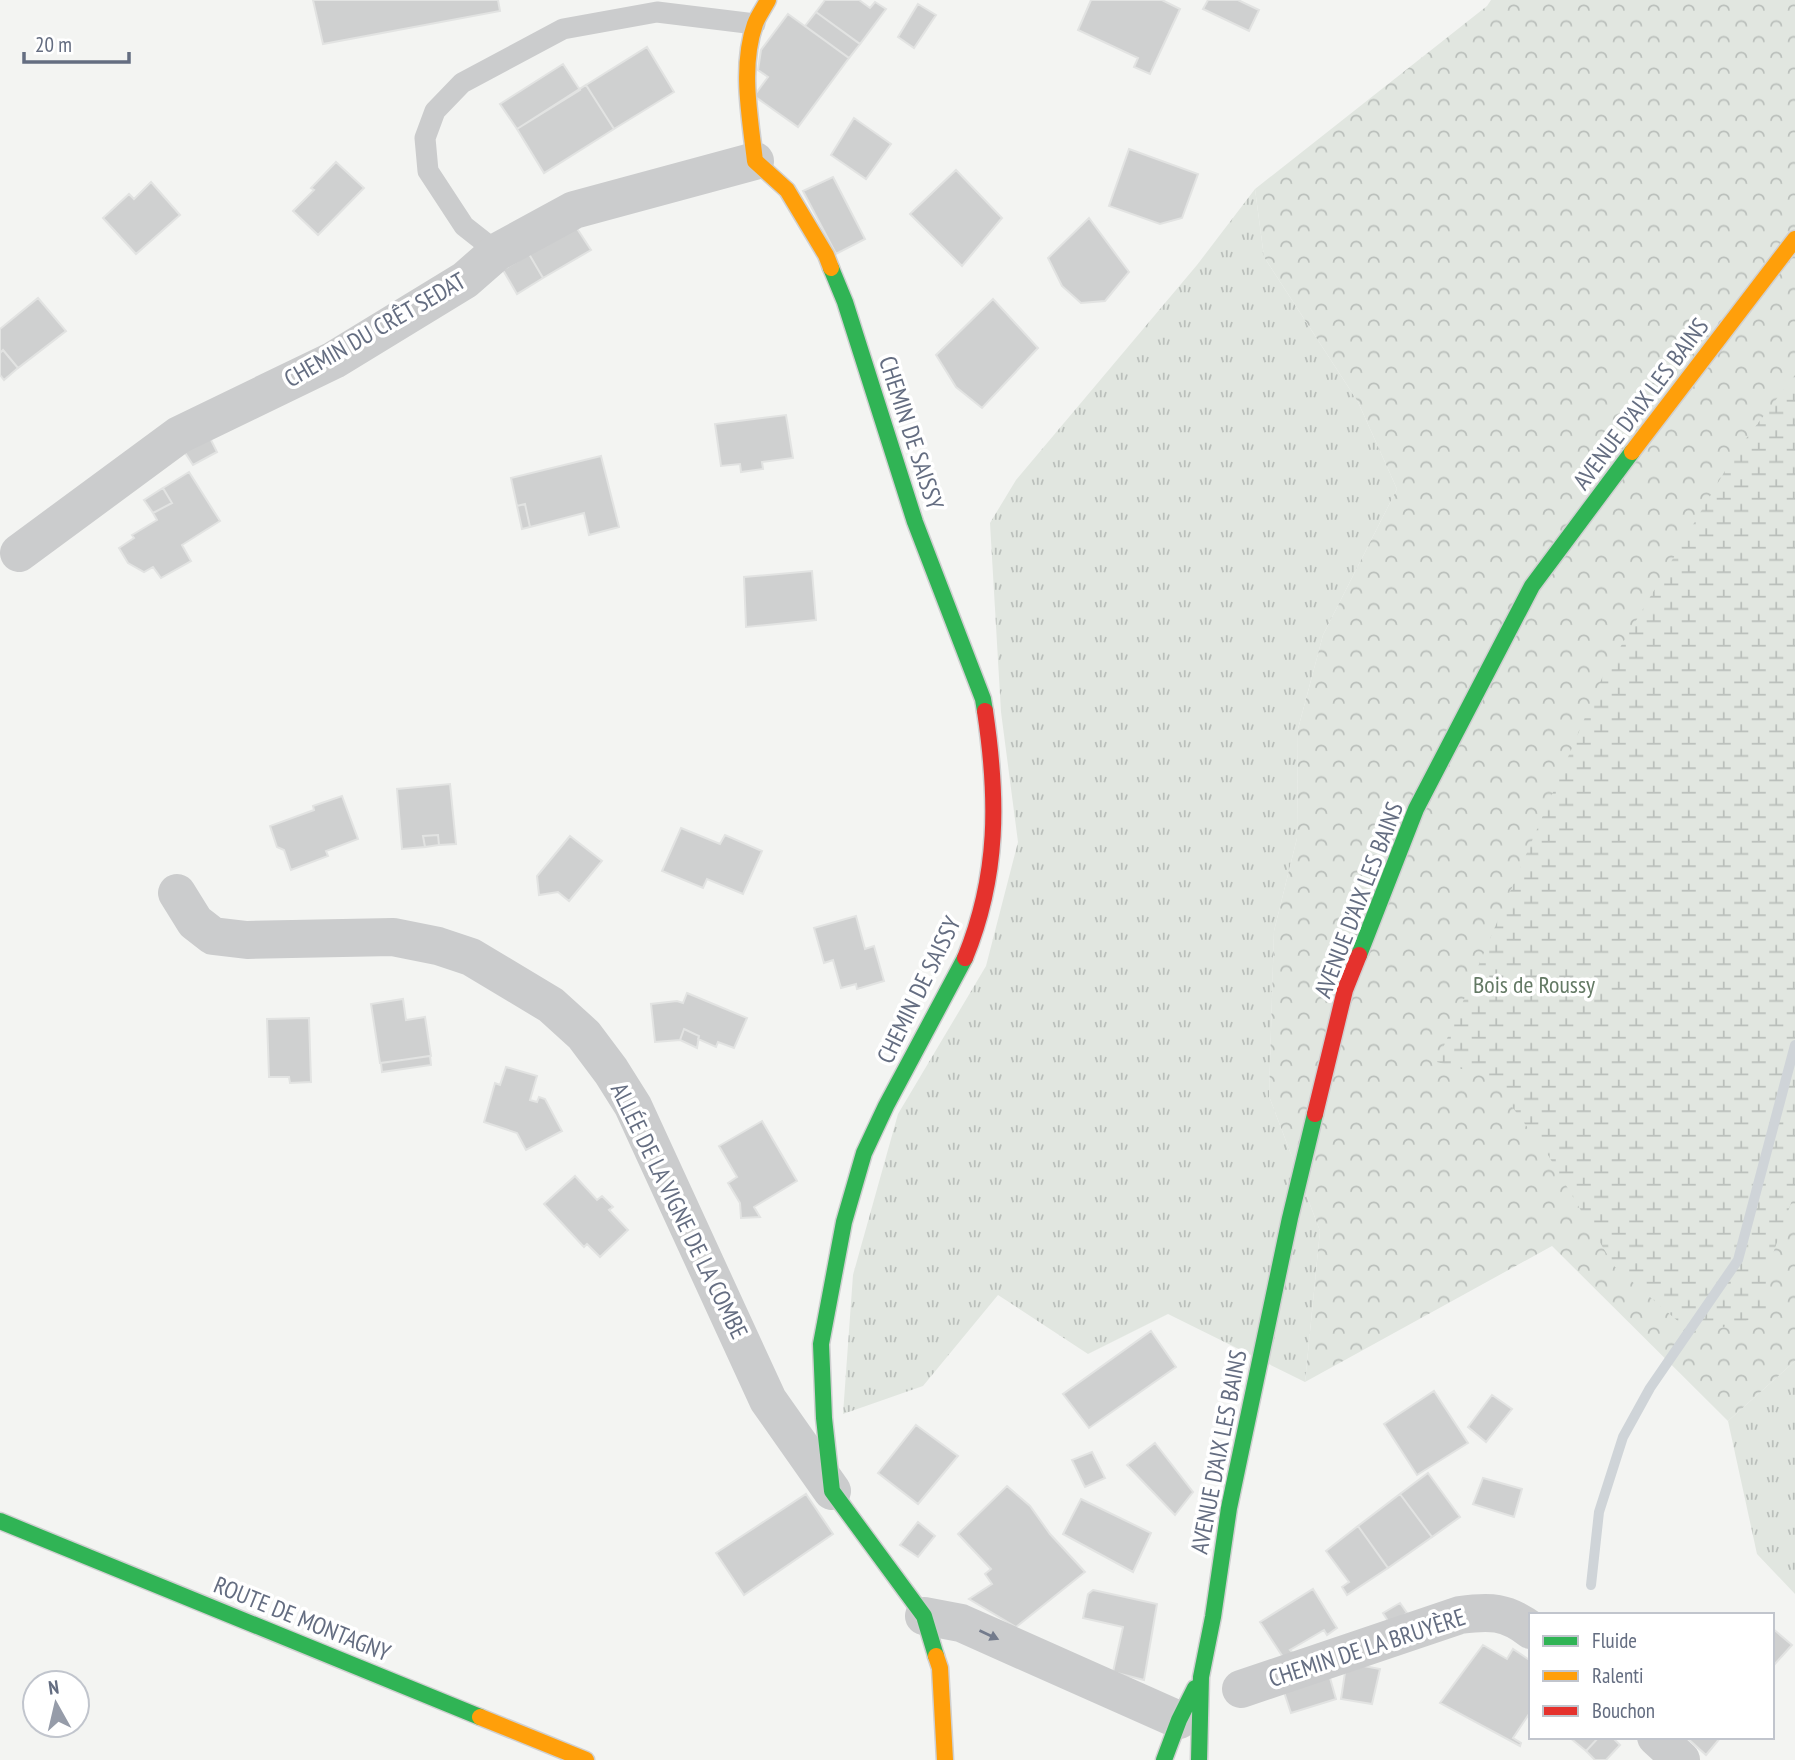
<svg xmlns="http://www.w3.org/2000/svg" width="1795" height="1760" font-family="'PT Sans Narrow',sans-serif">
	<defs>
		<pattern id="grass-tufts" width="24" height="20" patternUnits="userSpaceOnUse" patternTransform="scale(1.75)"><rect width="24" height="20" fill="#e1e6e0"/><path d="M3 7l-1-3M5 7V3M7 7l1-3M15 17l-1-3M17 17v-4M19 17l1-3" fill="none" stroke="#babfbb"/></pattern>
		<pattern id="forest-crowns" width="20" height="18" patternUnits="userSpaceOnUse" patternTransform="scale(1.75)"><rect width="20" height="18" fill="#e1e6e0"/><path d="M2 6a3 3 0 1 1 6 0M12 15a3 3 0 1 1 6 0" fill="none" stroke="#babfbb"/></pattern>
		<pattern id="wetland-marsh" width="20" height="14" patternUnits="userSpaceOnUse" patternTransform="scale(1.75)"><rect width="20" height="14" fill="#e1e6e0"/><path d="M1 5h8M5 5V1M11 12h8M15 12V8" fill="none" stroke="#babfbb"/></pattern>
	</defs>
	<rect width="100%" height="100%" fill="#f3f4f2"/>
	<path fill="url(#grass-tufts)" d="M 1255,189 L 1264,257 L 1358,402 L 1397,489 L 1323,635 L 1298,729 L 1297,838 L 1274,931 L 1269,1096 L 1320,1231 L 1305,1382 L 1168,1314 L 1088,1354 L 998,1295 L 923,1386 L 843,1414 L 853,1275 L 898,1114 L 986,966 L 1018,842 L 1001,712 L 990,523 L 1016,480 L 1197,265 Z
		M 1795,1361 L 1795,1594 L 1757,1554 L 1728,1421 Z"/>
	<path fill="url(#forest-crowns)" d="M 1491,0 L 1795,0 L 1795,1361 L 1728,1421 L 1552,1246 L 1305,1382 L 1320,1231 L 1269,1096 L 1274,931 L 1297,838 L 1298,729 L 1323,635 L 1397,489 L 1358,402 L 1264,257 L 1255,189 L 1487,6 Z"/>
	<path fill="url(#wetland-marsh)" d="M 1795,375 L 1795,1192 L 1766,1273 L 1771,1314 L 1694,1335 L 1614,1266 L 1548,1155 L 1490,1077 L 1437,1062 L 1602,678 L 1738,449 Z"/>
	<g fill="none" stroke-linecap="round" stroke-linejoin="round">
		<path stroke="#cfd4d8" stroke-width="10" d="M 1591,1585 L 1599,1512 L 1623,1437 L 1650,1388 L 1738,1260 L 1795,1045"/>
	</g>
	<path fill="#cfd0d0" stroke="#e2e3e2" stroke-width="2" d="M 313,0 L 498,0 L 500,11 L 323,44 Z
		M 825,0 L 859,0 L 870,8 L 875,2 L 886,9 L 860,44 L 816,12 Z
		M 1091,0 L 1162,0 L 1180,9 L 1150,74 L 1134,67 L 1138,58 L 1078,30 Z
		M 1208,0 L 1238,0 L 1259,10 L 1249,31 L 1203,9 Z
		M 918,4 L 936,15 L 914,48 L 898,37 Z
		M 816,12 L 860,44 L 849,58 L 805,26 Z
		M 788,14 L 849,58 L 798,127 L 754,96 L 768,77 L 758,70 L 761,50 Z
		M 647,47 L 674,92 L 614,129 L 586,85 Z
		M 563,64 L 580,90 L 517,129 L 500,104 Z
		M 586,85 L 614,129 L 544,173 L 517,129 Z
		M 854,118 L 891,144 L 866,179 L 831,155 Z
		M 1129,149 L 1198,174 L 1182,218 L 1160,224 L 1109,206 Z
		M 336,162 L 364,188 L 318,235 L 293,211 L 314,190 L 311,188 Z
		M 956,170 L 1002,218 L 962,266 L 910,214 Z
		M 833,177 L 865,239 L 836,254 L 803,191 Z
		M 151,182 L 180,215 L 136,254 L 103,218 L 129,194 L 134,199 Z
		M 1089,218 L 1129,272 L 1105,301 L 1081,303 L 1062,286 L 1048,258 Z
		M 576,227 L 591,250 L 543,278 L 529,254 Z
		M 529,254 L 543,278 L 517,294 L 503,270 Z
		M 38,298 L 66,331 L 18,368 L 3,350 L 0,353 L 0,329 Z
		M 993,299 L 1038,348 L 982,408 L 956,387 L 936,355 Z
		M 3,350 L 18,368 L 4,380 L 0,375 L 0,353 Z
		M 786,415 L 793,458 L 762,462 L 763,469 L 741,472 L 740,464 L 721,466 L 715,424 Z
		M 209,436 L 217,452 L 193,465 L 184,451 Z
		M 601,456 L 619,527 L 589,535 L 584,513 L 530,527 L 525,504 L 517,506 L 511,478 Z
		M 189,472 L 220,521 L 182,545 L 191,561 L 161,578 L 153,567 L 144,572 L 128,563 L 119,548 L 134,538 L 132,535 L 157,520 L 153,513 L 172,503 L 163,488 Z
		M 163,488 L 172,503 L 153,513 L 144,500 Z
		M 525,504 L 530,527 L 522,529 L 517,506 Z
		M 812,571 L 816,620 L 746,627 L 744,577 Z
		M 450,784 L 456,844 L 439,845 L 438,835 L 423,836 L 425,847 L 402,849 L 397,789 Z
		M 342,796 L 358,839 L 326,851 L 328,856 L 291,870 L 284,850 L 277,847 L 270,826 L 314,810 L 313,806 Z
		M 681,828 L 720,844 L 725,835 L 762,851 L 743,894 L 707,879 L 703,888 L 662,871 Z
		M 438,835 L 439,845 L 425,847 L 423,836 Z
		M 570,836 L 602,861 L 569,901 L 558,892 L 539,895 L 537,876 Z
		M 856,916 L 865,949 L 874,946 L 884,981 L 857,989 L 856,984 L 841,988 L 833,960 L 824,963 L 814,928 Z
		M 687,993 L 747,1018 L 734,1048 L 718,1042 L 716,1047 L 698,1039 L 699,1036 L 684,1029 L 680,1040 L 655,1042 L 651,1004 L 677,1001 L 683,1003 Z
		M 403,999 L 406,1020 L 425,1017 L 431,1056 L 380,1063 L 371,1004 Z
		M 309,1018 L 311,1082 L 290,1083 L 289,1077 L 269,1077 L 267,1019 Z
		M 684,1029 L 699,1036 L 697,1048 L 680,1040 Z
		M 430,1056 L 431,1065 L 382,1072 L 381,1063 Z
		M 506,1067 L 537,1076 L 530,1100 L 537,1102 L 539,1097 L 545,1099 L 562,1131 L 526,1150 L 517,1133 L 484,1122 L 495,1083 L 500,1085 Z
		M 762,1121 L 797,1181 L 754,1207 L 760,1217 L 741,1218 L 740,1203 L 728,1183 L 737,1177 L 719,1146 Z
		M 575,1176 L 597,1200 L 602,1196 L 613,1207 L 609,1210 L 628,1230 L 600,1257 L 587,1244 L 584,1247 L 544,1204 Z
		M 1151,1331 L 1176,1367 L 1089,1428 L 1063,1394 Z
		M 1434,1391 L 1468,1443 L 1417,1475 L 1384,1424 Z
		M 1492,1395 L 1512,1409 L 1486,1442 L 1468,1427 Z
		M 916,1425 L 958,1456 L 918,1504 L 878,1473 Z
		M 1155,1443 L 1193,1492 L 1175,1515 L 1127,1465 Z
		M 1092,1452 L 1105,1478 L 1085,1487 L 1072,1460 Z
		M 1428,1473 L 1460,1517 L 1432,1537 L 1400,1494 Z
		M 1483,1478 L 1522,1489 L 1514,1517 L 1473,1504 Z
		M 1007,1486 L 1030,1506 L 1050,1534 L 1085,1572 L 1016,1627 L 969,1599 L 992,1584 L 985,1574 L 991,1569 L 958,1534 Z
		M 806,1494 L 833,1534 L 744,1595 L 716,1553 Z
		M 1400,1494 L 1432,1537 L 1388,1568 L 1358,1526 Z
		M 1081,1499 L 1151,1533 L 1133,1572 L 1063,1534 Z
		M 918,1522 L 935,1536 L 918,1557 L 900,1545 Z
		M 1358,1526 L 1388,1568 L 1347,1595 L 1342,1587 L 1349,1582 L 1326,1551 Z
		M 1313,1589 L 1337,1628 L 1327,1635 L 1324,1630 L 1290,1650 L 1294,1654 L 1285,1660 L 1260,1622 Z
		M 1093,1590 L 1157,1604 L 1144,1680 L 1113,1672 L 1123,1627 L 1083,1618 L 1088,1594 Z
		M 1400,1603 L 1407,1613 L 1390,1624 L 1383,1613 Z
		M 1772,1628 L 1792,1645 L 1774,1665 L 1772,1664 Z
		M 1483,1645 L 1507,1659 L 1513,1649 L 1531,1661 L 1531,1711 L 1513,1738 L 1521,1743 L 1520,1746 L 1440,1703 Z
		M 1353,1664 L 1380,1669 L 1372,1704 L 1341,1699 L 1346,1666 Z
		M 1328,1671 L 1336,1699 L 1291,1713 L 1282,1686 Z
		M 1569,1737 L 1599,1737 L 1586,1751 Z
		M 1599,1737 L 1612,1737 L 1620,1745 L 1606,1760 L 1595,1760 L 1586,1751 Z
		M 1686,1737 L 1721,1737 L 1706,1755 Z"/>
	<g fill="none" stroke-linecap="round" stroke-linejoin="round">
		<g stroke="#d0d0d1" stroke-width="19">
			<path id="fast" d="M 831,268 L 845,302 L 915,522 L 983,699 L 985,711
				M 1359,955 L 1416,809 L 1532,586 L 1632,452
				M 0,1521 L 480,1717
				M 936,1656 L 924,1616 L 832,1491 L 824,1418 L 821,1344 L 844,1222 L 864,1153 L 886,1106 L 965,958
				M 1164,1760 L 1179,1720 L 1195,1688
				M 1199,1760 L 1201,1677 L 1213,1617 L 1229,1508 L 1290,1218 L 1315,1114"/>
		</g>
		<g stroke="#d0d0d1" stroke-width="19">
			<path id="slow" d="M 768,0 C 764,8 758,16 755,24 C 740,67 750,117 755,161 L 787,190 L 826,255 L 831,268
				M 1632,452 L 1795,239
				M 936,1656 L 940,1668 L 945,1760
				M 480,1717 L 586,1760"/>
		</g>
		<g stroke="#d0d0d1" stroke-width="19">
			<path id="jam" d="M 965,958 C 999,875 998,798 985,711
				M 1315,1114 L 1345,990 L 1359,955"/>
		</g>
		<path stroke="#cbcccd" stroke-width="21" d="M 497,252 L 464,226 L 428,171 L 425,138 L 435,111 L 462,83 L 563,29 L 657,12 L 755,24"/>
		<path stroke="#cbcccd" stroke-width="38" d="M 19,553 L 179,435 L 334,360 L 465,280 L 497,252 L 574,210 L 755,161
			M 177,893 L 195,922 L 213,936 L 247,940 L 393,937 L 438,946 L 471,957 L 551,1005 L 584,1035 L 611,1071 L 633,1106 L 768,1400 L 832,1491
			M 924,1616 L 961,1623 L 1179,1720
			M 1241,1689 L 1460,1615 C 1490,1611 1506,1611 1531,1630
			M 1656,1737 L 1681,1760"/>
		<use href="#fast" stroke="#30b455" stroke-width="16"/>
		<use href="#slow" stroke="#ff9f0a" stroke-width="16"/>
		<use href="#jam" stroke="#e5322d" stroke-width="16"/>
	</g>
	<defs><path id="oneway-solid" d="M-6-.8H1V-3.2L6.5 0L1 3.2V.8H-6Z" transform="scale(1.75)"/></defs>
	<use fill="#737b8c" href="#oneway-solid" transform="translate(989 1635) rotate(25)"/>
	<g text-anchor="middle" stroke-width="7" stroke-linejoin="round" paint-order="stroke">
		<g font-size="24" fill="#646d81" stroke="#fff">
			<text transform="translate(375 330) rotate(-30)" y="8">CHEMIN DU CRÊT SEDAT</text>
			<text transform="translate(1641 404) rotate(-53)" y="8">AVENUE D'AIX LES BAINS</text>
			<text transform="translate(911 433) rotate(72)" y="8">CHEMIN DE SAISSY</text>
			<text transform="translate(1359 900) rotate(-69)" y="8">AVENUE D'AIX LES BAINS</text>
			<text transform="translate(919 990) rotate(-64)" y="8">CHEMIN DE SAISSY</text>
			<text transform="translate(679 1211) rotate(64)" y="8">ALLÉE DE LA VIGNE DE LA COMBE</text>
			<text transform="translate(1219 1452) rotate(-79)" y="8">AVENUE D'AIX LES BAINS</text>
			<text transform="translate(302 1619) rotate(22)" y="8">ROUTE DE MONTAGNY</text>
			<text transform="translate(1367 1648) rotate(-18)" y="8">CHEMIN DE LA BRUYÈRE</text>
		</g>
		<g font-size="24" fill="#637964" stroke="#fff">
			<text x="1534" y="993">Bois de Roussy</text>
		</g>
	</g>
	<rect x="1529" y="1613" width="245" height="126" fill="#ffffff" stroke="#c1c5cd" stroke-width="2"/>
	<rect x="1543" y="1636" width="35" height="10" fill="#30b455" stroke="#c1c5cd" stroke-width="2"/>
	<text x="1592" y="1648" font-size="21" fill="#646d81">Fluide</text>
	<rect x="1543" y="1671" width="35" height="10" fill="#ff9f0a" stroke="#c1c5cd" stroke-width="2"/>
	<text x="1592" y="1683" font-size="21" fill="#646d81">Ralenti</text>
	<rect x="1543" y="1706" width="35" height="10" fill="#e5322d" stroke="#c1c5cd" stroke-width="2"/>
	<text x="1592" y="1718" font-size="21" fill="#646d81">Bouchon</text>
	<g transform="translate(56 1704) rotate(352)"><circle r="33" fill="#ffffff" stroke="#c1c5cd" stroke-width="2"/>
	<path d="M0-5L12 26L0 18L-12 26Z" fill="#969ca9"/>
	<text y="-10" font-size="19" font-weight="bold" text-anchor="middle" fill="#646d81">N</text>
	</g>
	<path d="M24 52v10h105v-10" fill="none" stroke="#646d81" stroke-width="3.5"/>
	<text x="35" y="52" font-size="21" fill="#646d81" stroke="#ffffff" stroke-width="5" paint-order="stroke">20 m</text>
</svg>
